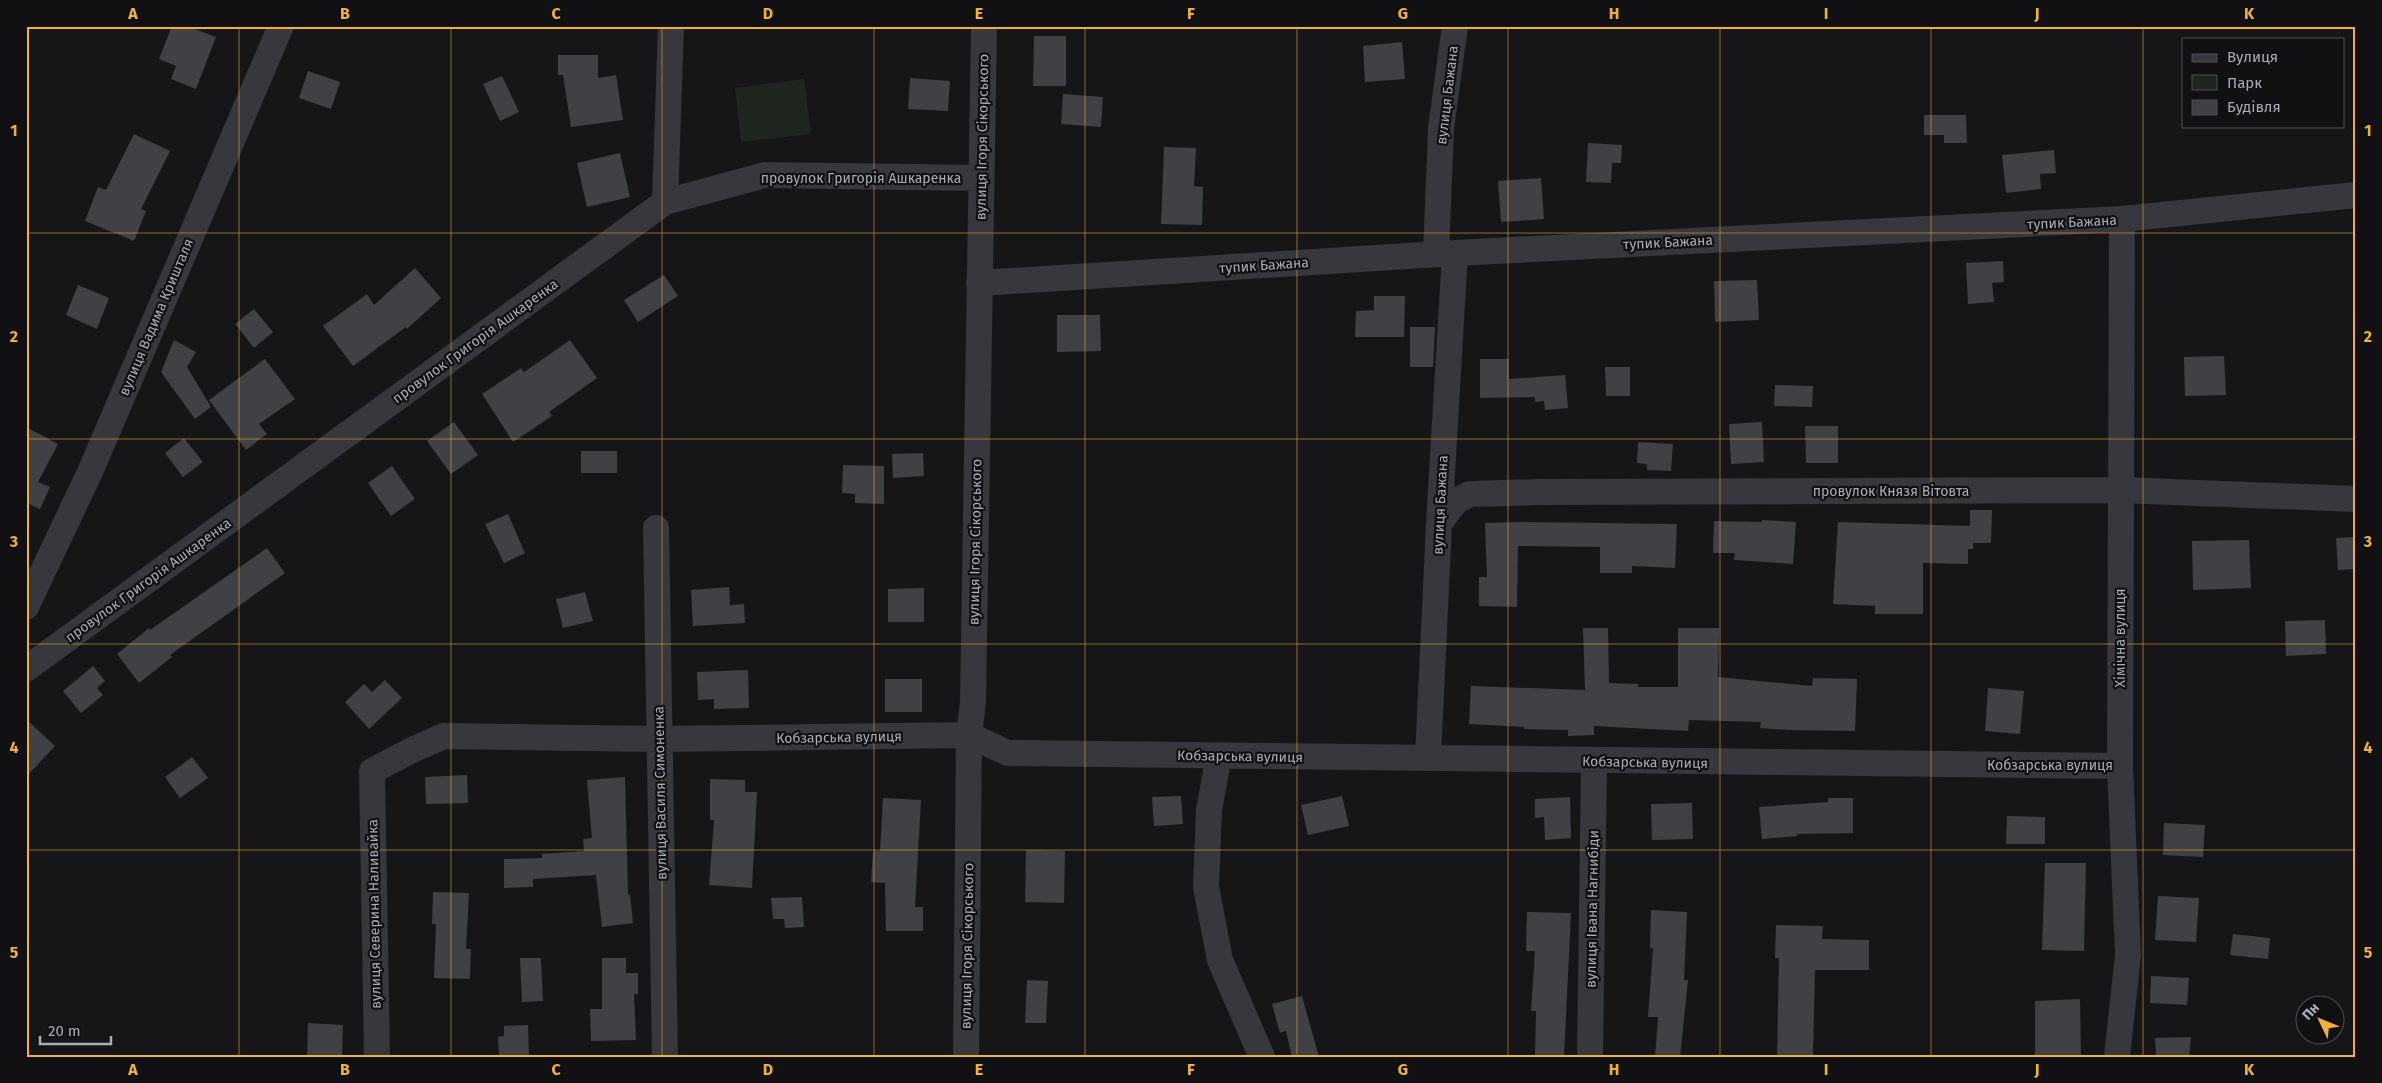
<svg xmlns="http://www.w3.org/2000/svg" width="2382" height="1083" font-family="'Fira Sans',sans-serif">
	<rect width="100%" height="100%" fill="#161618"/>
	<path fill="#1e261f" d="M 804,79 L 811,134 L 741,142 L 735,88 Z"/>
	<path fill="#404145" d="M 172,26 L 187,26 L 216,37 L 196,89 L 171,79 L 176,66 L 159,59 Z
		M 1034,36 L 1066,36 L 1066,86 L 1033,86 Z
		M 1402,42 L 1405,79 L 1365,82 L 1363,46 Z
		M 558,55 L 598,55 L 598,78 L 616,75 L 623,120 L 571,127 L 563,75 L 558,75 Z
		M 308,71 L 340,82 L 331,109 L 299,98 Z
		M 502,76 L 519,112 L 500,121 L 483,84 Z
		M 910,78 L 950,81 L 948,111 L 908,109 Z
		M 1063,94 L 1103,97 L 1101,127 L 1061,124 Z
		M 1924,115 L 1966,115 L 1967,143 L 1944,143 L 1944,135 L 1924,135 Z
		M 134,134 L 170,151 L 141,209 L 146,211 L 134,241 L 85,221 L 98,187 L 106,190 Z
		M 1588,143 L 1622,145 L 1621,163 L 1612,163 L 1611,183 L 1586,182 Z
		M 1164,147 L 1196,148 L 1194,186 L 1203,187 L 1202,225 L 1161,224 Z
		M 2054,150 L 2056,173 L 2040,174 L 2041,189 L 2006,193 L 2002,155 Z
		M 620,153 L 630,197 L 587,207 L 577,163 Z
		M 1541,178 L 1544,219 L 1501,222 L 1498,181 Z
		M 2003,261 L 2004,282 L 1992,283 L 1994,302 L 1968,304 L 1966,263 Z
		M 415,268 L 441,298 L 407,329 L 406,327 L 353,366 L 323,326 L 367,294 L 374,305 Z
		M 664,275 L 678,296 L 638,322 L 624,300 Z
		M 1757,280 L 1759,320 L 1715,322 L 1714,281 Z
		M 78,285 L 109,298 L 97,329 L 66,315 Z
		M 1374,296 L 1405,296 L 1404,337 L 1355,337 L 1356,311 L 1374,310 Z
		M 254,309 L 273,332 L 254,348 L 235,324 Z
		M 1057,315 L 1100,315 L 1101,351 L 1057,352 Z
		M 1410,327 L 1435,327 L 1433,367 L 1410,367 Z
		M 174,340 L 196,352 L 187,367 L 211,407 L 195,419 L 161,372 Z
		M 570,340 L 597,378 L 549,412 L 552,416 L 513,442 L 482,394 L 521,368 L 524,372 Z
		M 2224,356 L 2226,395 L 2185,396 L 2184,357 Z
		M 265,359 L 295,399 L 259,424 L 267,434 L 246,450 L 209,400 Z
		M 1480,359 L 1509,359 L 1509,379 L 1565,375 L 1568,408 L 1545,410 L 1544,401 L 1535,402 L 1535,397 L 1480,398 Z
		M 1605,367 L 1630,367 L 1630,396 L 1606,396 Z
		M 1775,385 L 1813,386 L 1812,407 L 1774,406 Z
		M 454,422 L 478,455 L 451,474 L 427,441 Z
		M 1762,422 L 1764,462 L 1731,464 L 1729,424 Z
		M 1805,426 L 1838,426 L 1838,463 L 1806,463 Z
		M 26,427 L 58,444 L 38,482 L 50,487 L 40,509 L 27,503 L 26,505 Z
		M 184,438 L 203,462 L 183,477 L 165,453 Z
		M 1638,442 L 1673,444 L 1671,471 L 1647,470 L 1647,464 L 1637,463 Z
		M 581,451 L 617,451 L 617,473 L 581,473 Z
		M 923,453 L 924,476 L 893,478 L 892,454 Z
		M 843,465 L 884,466 L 884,504 L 855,503 L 855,494 L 842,493 Z
		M 392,466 L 415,499 L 391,516 L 368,483 Z
		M 1970,510 L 1992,510 L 1991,543 L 1973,543 L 1973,549 L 1968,549 L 1968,564 L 1923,563 L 1923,614 L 1875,614 L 1875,606 L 1833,604 L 1838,522 L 1970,526 Z
		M 508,514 L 525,553 L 504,563 L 485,524 Z
		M 1762,520 L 1796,522 L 1793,564 L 1734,560 L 1735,553 L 1713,553 L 1714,521 L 1762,522 Z
		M 1517,522 L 1677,524 L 1675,568 L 1632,566 L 1632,573 L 1600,573 L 1600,547 L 1518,546 L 1517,607 L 1479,606 L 1479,577 L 1487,577 L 1485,523 Z
		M 2356,537 L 2356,569 L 2338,570 L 2336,538 Z
		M 2249,540 L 2251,588 L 2193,590 L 2192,541 Z
		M 267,548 L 285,573 L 170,655 L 172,657 L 139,683 L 117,654 L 149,628 L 150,630 Z
		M 729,587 L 730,605 L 744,604 L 745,623 L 693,626 L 691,590 Z
		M 924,588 L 924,622 L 888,622 L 888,589 Z
		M 585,592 L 593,621 L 563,628 L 556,599 Z
		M 2325,620 L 2326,654 L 2286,656 L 2285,621 Z
		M 1583,628 L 1608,628 L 1609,683 L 1638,684 L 1638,687 L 1678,687 L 1678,628 L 1719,628 L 1718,677 L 1812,686 L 1813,678 L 1857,679 L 1855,731 L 1789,730 L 1760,728 L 1761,722 L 1689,720 L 1688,731 L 1594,726 L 1594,735 L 1568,736 L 1568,730 L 1524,729 L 1524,727 L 1469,724 L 1471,686 L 1585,690 Z
		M 93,666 L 105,681 L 97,688 L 103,695 L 81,713 L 63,691 Z
		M 748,670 L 749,708 L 714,709 L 714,699 L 698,700 L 697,672 Z
		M 885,679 L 922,679 L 922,712 L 885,712 Z
		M 385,680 L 402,698 L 369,729 L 345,702 L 364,684 L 372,692 Z
		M 1988,688 L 2024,691 L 2020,734 L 1985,731 Z
		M 26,719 L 55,746 L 26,777 Z
		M 192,757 L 208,778 L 180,798 L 165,777 Z
		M 467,775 L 468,803 L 426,804 L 425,777 Z
		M 625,777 L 628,895 L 630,894 L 633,923 L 602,927 L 596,875 L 533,879 L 533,887 L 504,888 L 504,859 L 542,858 L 542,854 L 584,851 L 583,839 L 592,838 L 587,780 Z
		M 710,779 L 745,780 L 745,792 L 757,792 L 752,888 L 709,885 L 714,820 L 710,820 Z
		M 1181,796 L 1183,824 L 1154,826 L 1152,797 Z
		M 1342,796 L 1349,826 L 1308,835 L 1301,805 Z
		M 1570,797 L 1571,838 L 1545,840 L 1544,817 L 1535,818 L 1535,799 Z
		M 883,798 L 921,800 L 915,907 L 923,907 L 923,931 L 886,931 L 885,883 L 871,882 L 873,851 L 880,851 Z
		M 1828,798 L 1853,798 L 1853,833 L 1797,834 L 1797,836 L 1762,839 L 1759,807 L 1828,802 Z
		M 1692,803 L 1693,839 L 1652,840 L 1651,804 Z
		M 2007,816 L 2045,817 L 2045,844 L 2006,844 Z
		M 2164,823 L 2205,825 L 2203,857 L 2163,855 Z
		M 1026,850 L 1065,851 L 1064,903 L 1025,902 Z
		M 2045,863 L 2086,863 L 2084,951 L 2042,950 Z
		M 433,892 L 469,893 L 466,949 L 471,949 L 470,979 L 434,978 L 436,924 L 432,924 Z
		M 2158,896 L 2199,898 L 2196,942 L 2155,940 Z
		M 802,897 L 804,927 L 785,928 L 784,919 L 773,919 L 771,898 Z
		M 1651,910 L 1687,912 L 1684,980 L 1688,980 L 1680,1057 L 1655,1057 L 1658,1017 L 1648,1017 L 1653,948 L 1650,948 Z
		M 1527,912 L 1571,913 L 1564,1057 L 1535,1057 L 1536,1011 L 1531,1011 L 1535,951 L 1526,951 Z
		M 1776,925 L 1823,926 L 1822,939 L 1869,940 L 1869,970 L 1815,970 L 1813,1057 L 1777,1057 L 1779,958 L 1775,958 Z
		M 2233,934 L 2270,938 L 2268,959 L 2230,955 Z
		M 520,958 L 541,958 L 543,1001 L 522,1002 Z
		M 602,958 L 626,958 L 626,973 L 638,973 L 638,994 L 634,994 L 636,1040 L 591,1041 L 590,1009 L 602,1009 Z
		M 2151,976 L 2189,978 L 2187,1005 L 2150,1003 Z
		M 1027,980 L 1048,981 L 1046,1023 L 1025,1023 Z
		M 1302,996 L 1319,1057 L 1292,1057 L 1286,1031 L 1280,1033 L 1272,1004 Z
		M 2080,999 L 2081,1057 L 2035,1057 L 2035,1001 Z
		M 308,1023 L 343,1025 L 342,1057 L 307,1057 Z
		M 528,1025 L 529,1057 L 499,1057 L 498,1037 L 504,1036 L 504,1026 Z
		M 2191,1037 L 2189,1057 L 2156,1057 L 2155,1038 Z"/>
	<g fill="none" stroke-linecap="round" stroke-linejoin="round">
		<path stroke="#37383d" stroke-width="26" d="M 665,202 L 671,26
			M 1436,254 L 1441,128 L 1455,26
			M 979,283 L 1455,253 L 2122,219 L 2356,195
			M 1439,524 L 1456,501 L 1470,494 L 1539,492 L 2121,490 L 2356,499
			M 656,528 L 665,1057
			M 26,607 L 90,472 L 281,26
			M 26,669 L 665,202 L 765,175 L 981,178
			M 1219,756 L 1209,810 L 1206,887 L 1220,960 L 1262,1057
			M 1428,757 L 1439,524 L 1455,253
			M 377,1057 L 372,771 L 412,750 L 444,736 L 659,739 L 969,735 L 1008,753 L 2120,766
			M 966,1057 L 969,735 L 973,702 L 984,26
			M 1590,1057 L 1594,762
			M 2117,1057 L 2128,955 L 2120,766 L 2122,219"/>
	</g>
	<path fill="none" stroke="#f2b134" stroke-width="1" stroke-opacity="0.55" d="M 239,26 L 239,1057M 451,26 L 451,1057M 662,26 L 662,1057M 874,26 L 874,1057M 1085,26 L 1085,1057M 1297,26 L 1297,1057M 1508,26 L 1508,1057M 1720,26 L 1720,1057M 1931,26 L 1931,1057M 2143,26 L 2143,1057M 26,233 L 2356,233M 26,439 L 2356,439M 26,644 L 2356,644M 26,850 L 2356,850"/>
	<g text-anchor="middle" stroke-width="4.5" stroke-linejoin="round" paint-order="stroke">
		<g font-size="14" fill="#a8adb8" stroke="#111113">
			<text transform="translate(1447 95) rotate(-83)" y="5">вулиця Бажана</text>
			<text transform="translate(982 137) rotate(-89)" y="5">вулиця Ігоря Сікорського</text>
			<text x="861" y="183">провулок Григорія Ашкаренка</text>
			<text transform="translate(2072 222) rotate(-3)" y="5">тупик Бажана</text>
			<text transform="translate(1668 242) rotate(-3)" y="5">тупик Бажана</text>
			<text transform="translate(1264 265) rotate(-4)" y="5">тупик Бажана</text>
			<text transform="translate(156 317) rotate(-67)" y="5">вулиця Вадима Кришталя</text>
			<text transform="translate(475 341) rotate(-36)" y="5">провулок Григорія Ашкаренка</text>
			<text x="1891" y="496">провулок Князя Вітовта</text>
			<text transform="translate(1440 505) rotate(-87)" y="5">вулиця Бажана</text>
			<text transform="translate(975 542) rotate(-89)" y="5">вулиця Ігоря Сікорського</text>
			<text transform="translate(148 580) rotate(-36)" y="5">провулок Григорія Ашкаренка</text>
			<text transform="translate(2120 638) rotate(-90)" y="5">Хімічна вулиця</text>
			<text transform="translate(839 737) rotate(-1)" y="5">Кобзарська вулиця</text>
			<text transform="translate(1240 756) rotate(1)" y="5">Кобзарська вулиця</text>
			<text transform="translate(1645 762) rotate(1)" y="5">Кобзарська вулиця</text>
			<text x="2050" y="770">Кобзарська вулиця</text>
			<text transform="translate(660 793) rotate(-91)" y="5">вулиця Василя Симоненка</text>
			<text transform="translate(1592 909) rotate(-89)" y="5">вулиця Івана Нагнибіди</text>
			<text transform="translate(374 914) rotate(-91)" y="5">вулиця Северина Наливайка</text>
			<text transform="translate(967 946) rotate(-89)" y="5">вулиця Ігоря Сікорського</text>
		</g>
	</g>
	<rect width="2382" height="1083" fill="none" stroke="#111113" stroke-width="55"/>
	<rect x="2182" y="38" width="162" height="90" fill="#111113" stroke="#4d4f55"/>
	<rect x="2192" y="54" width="25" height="8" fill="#37383d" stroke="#4d4f55"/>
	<text x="2227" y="62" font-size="15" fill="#a8adb8">Вулиця</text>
	<rect x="2192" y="75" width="25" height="15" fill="#1e261f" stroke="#4d4f55"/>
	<text x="2227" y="88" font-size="15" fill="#a8adb8">Парк</text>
	<rect x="2192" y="100" width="25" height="15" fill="#404145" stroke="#4d4f55"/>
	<text x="2227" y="112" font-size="15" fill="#a8adb8">Будівля</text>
	<g transform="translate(2320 1020) rotate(313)"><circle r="24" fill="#111113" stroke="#4d4f55"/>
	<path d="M0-4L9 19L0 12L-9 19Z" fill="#f2b134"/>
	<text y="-8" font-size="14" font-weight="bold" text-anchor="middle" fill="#a8adb8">Пн</text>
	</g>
	<path d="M40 1036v8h71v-8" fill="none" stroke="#a8adb8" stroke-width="2.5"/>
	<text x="48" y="1036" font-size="15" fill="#a8adb8" stroke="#111113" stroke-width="4" paint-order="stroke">20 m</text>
	<rect x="28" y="28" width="2326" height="1028" fill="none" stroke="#f2b134" stroke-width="2"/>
	<g font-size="16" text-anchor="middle" font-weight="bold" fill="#f2b134">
		<text x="133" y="19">A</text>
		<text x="345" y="19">B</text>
		<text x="556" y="19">C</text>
		<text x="768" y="19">D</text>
		<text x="979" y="19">E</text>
		<text x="1191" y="19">F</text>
		<text x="1403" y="19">G</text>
		<text x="1614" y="19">H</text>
		<text x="1826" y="19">I</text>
		<text x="2037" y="19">J</text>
		<text x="2249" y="19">K</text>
		<text x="14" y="136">1</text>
		<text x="2368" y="136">1</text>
		<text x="14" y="342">2</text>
		<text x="2368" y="342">2</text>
		<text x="14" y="547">3</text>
		<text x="2368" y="547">3</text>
		<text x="14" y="753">4</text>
		<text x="2368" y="753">4</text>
		<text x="14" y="958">5</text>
		<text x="2368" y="958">5</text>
		<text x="133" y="1075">A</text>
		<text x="345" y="1075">B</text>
		<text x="556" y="1075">C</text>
		<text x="768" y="1075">D</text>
		<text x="979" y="1075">E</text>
		<text x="1191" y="1075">F</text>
		<text x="1403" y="1075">G</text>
		<text x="1614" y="1075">H</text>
		<text x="1826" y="1075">I</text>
		<text x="2037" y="1075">J</text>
		<text x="2249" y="1075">K</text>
	</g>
</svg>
